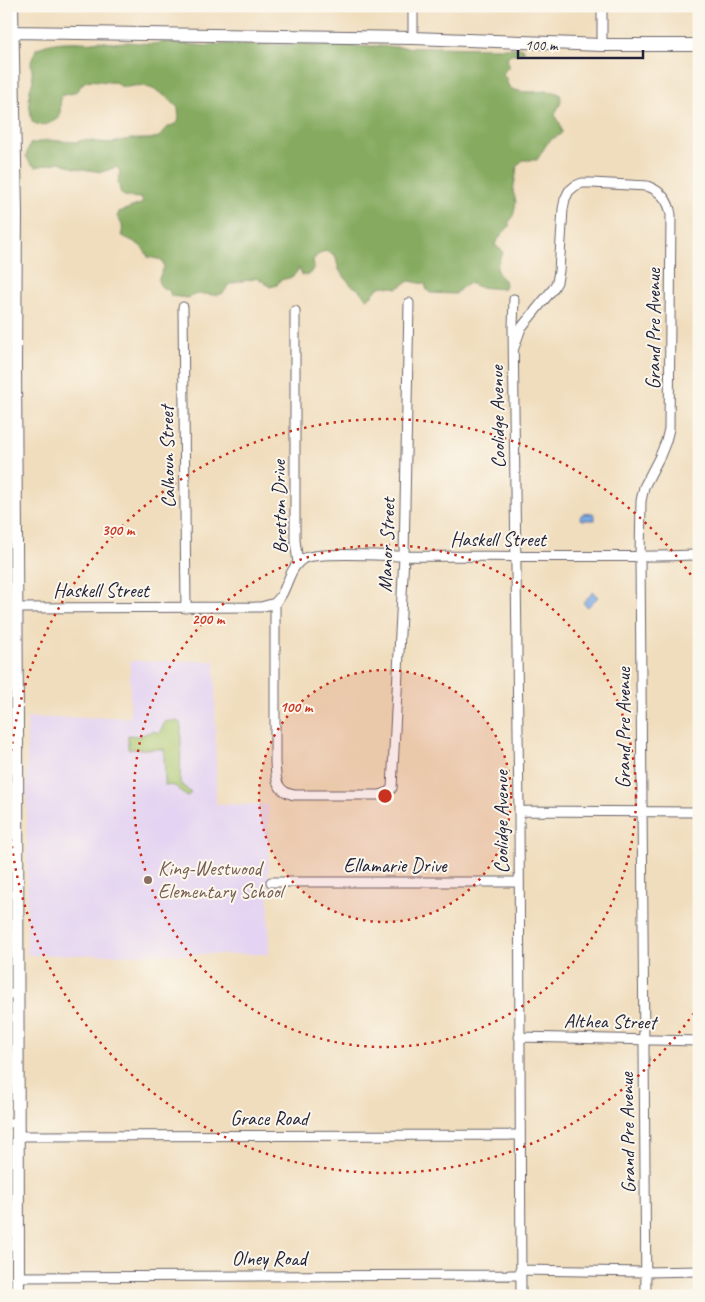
<svg xmlns="http://www.w3.org/2000/svg" width="705" height="1302" font-family="Caveat,sans-serif">
	<rect width="100%" height="100%" fill="#fbf7ec"/>
	<filter id="ink" filterUnits="userSpaceOnUse"><feTurbulence type="fractalNoise" baseFrequency=".02" numOctaves="2"/><feDisplacementMap in="SourceGraphic" scale="10" xChannelSelector="R" yChannelSelector="G"/><feConvolveMatrix kernelMatrix="1 2 1 2 8 2 1 2 1" color-interpolation-filters="sRGB"/></filter>
	<filter id="wash" filterUnits="userSpaceOnUse"><feTurbulence type="fractalNoise" baseFrequency=".0096" numOctaves="4" result="noise"/><feDisplacementMap in="SourceGraphic" scale="20" xChannelSelector="R" yChannelSelector="G"/><feGaussianBlur stdDeviation="1.12" result="paint"/><feColorMatrix in="noise" values="0 0 0 0 0 0 0 0 0 0 0 0 0 0 0 0 0 1.4 0 .05"/><feComposite in="paint" operator="in"/></filter>
	<g filter="url(#wash)">
		<rect width="100%" height="100%" fill="#f0ddbd"/>
		<path fill="#e4d3f2" d="M 130,661 L 215,661 L 216,804 L 268,805 L 269,954 L 27,955 L 27,718 L 130,717 Z"/>
		<path fill="#a9c66d" stroke="#667454" d="M 170,721 L 176,721 L 180,723 L 181,728 L 180,783 L 191,793 L 187,797 L 175,786 L 165,785 L 164,749 L 128,749 L 128,735 L 139,736 L 153,731 L 159,733 L 165,722 Z"/>
		<path fill="#86ab60" stroke="#54664e" d="M 98,41 L 113,43 L 127,42 L 153,44 L 163,42 L 207,46 L 214,44 L 292,45 L 301,43 L 315,46 L 346,45 L 360,47 L 373,46 L 425,48 L 431,47 L 486,48 L 522,48 L 525,51 L 518,54 L 511,54 L 507,57 L 509,66 L 504,72 L 503,75 L 507,79 L 507,83 L 510,88 C 516,91 523,92 530,92 C 541,92 549,89 560,94 C 563,105 558,105 555,115 L 557,120 L 560,123 L 562,132 C 559,137 557,136 552,139 C 545,144 542,153 537,160 L 523,160 L 517,166 L 516,175 L 513,191 L 516,202 L 513,217 L 509,222 L 509,227 L 501,235 L 495,244 L 498,248 L 502,250 L 503,254 C 496,263 494,273 504,280 L 505,285 L 503,289 L 479,287 L 469,283 L 460,289 L 456,294 L 430,293 L 427,290 L 425,284 L 409,281 L 398,288 L 383,286 L 378,288 L 372,295 L 367,299 L 358,289 L 351,285 L 339,270 L 335,255 L 325,251 L 318,255 L 313,260 L 314,267 L 309,275 L 302,275 L 299,268 C 294,278 290,278 280,280 L 277,285 L 270,287 L 258,278 C 248,281 237,281 228,285 C 221,305 205,287 188,298 L 171,296 L 169,290 C 162,288 160,287 158,280 L 164,267 L 162,260 L 148,257 C 141,242 134,243 121,235 C 124,228 122,223 117,217 L 119,212 L 143,203 L 141,198 L 127,197 L 121,194 L 118,182 L 120,171 L 116,167 L 102,172 L 75,168 L 60,162 L 36,167 L 30,163 L 26,156 L 30,144 L 48,140 L 75,142 L 84,140 L 98,142 L 112,143 L 130,139 L 149,139 L 159,137 L 168,127 L 175,124 L 179,120 L 178,108 C 169,98 155,87 141,86 C 130,84 125,92 115,82 C 108,83 93,79 87,81 C 82,82 80,89 75,92 C 71,95 67,93 61,96 C 60,104 61,111 59,118 C 48,124 44,128 32,122 L 29,103 L 30,89 L 33,81 L 31,62 L 36,49 C 46,44 57,42 68,42 C 79,41 87,44 98,41 Z"/>
		<path fill="#78a8e2" stroke="#4d658e" d="M 593,513 L 595,516 L 595,520 L 582,520 L 580,519 L 580,517 L 582,514 Z
			M 593,592 L 598,597 L 588,607 L 583,603 Z"/>
	</g>
	<g filter="url(#ink)">
		<g fill="none" stroke-linecap="round" stroke-linejoin="round">
			<g stroke="#6a6368" stroke-width="11">
				<path id="street" d="M 413,38 L 413,6
					M 602,45 L 602,6
					M 514,299 L 513,327 L 519,811 L 521,1296
					M 409,303 L 404,556 L 392,788 C 388,793 385,794 379,795 L 294,795 C 275,791 276,778 275,762 L 275,603 C 277,600 280,598 282,594 C 288,583 291,566 303,559 C 316,551 386,556 405,556 C 503,556 601,558 699,555
					M 183,307 L 186,608
					M 295,311 L 295,540 L 298,563
					M 514,348 L 521,328 L 553,289 L 557,282 L 559,271 L 563,209 L 565,199 L 569,191 L 575,186 L 582,183 L 592,183 L 647,186 C 661,191 669,201 671,215 L 669,429 L 666,441 L 660,456 L 644,487 L 641,501 L 640,557 L 646,1296
					M 16,608 L 261,607 L 275,603
					M 519,811 L 699,812
					M 6,859 L 17,859
					M 271,882 L 519,882
					M 6,994 L 17,994
					M 519,1037 L 699,1041
					M 6,1123 L 18,1123
					M 18,1136 L 519,1135
					M 6,1245 L 17,1245
					M 520,1270 L 646,1272 L 699,1271
					M 17,1277 L 520,1275"/>
			</g>
			<g stroke="#6a6368" stroke-width="14">
				<path id="secondary" d="M 12,6 L 16,212 L 15,362 L 17,720 L 18,1296
					M 12,32 L 413,38 L 602,45 L 699,45"/>
			</g>
			<use href="#street" stroke="#fff" stroke-width="9"/>
			<use href="#secondary" stroke="#fff" stroke-width="12"/>
		</g>
	</g>
	<circle cx="385" cy="796" r="126" fill="#c8321e" fill-opacity=".12"/>
	<g fill="none" stroke="#c8321e" stroke-width="2.5" stroke-dasharray="2.5 5">
		<circle cx="385" cy="796" r="126"/>
		<circle cx="385" cy="796" r="251"/>
		<path d="M698 1007A377 377 0 1 1 698 585"/>
	</g>
	<circle fill="#8d6e63" stroke="#fbf7ec" stroke-width="2" cx="148" cy="880" r="5"/>
	<g text-anchor="middle" stroke-width="4" stroke-linejoin="round" paint-order="stroke">
		<g font-size="20" fill="#22223b" stroke="#fbf7ec">
			<text transform="translate(653 329) rotate(-90)" y="7">Grand Pre Avenue</text>
			<text transform="translate(497 417) rotate(-91)" y="7">Coolidge Avenue</text>
			<text transform="translate(167 457) rotate(-91)" y="7">Calhoun Street</text>
			<text transform="translate(279 507) rotate(-91)" y="7">Bretton Drive</text>
			<text x="498" y="546">Haskell Street</text>
			<text transform="translate(386 545) rotate(-88)" y="7">Manor Street</text>
			<text x="101" y="597">Haskell Street</text>
			<text transform="translate(623 728) rotate(-90)" y="7">Grand Pre Avenue</text>
			<text transform="translate(501 822) rotate(-90)" y="7">Coolidge Avenue</text>
			<text x="395" y="872">Ellamarie Drive</text>
			<text transform="translate(610 1021) rotate(1)" y="7">Althea Street</text>
			<text x="269" y="1125">Grace Road</text>
			<text transform="translate(627 1133) rotate(-91)" y="7">Grand Pre Avenue</text>
			<text x="269" y="1265">Olney Road</text>
		</g>
		<g font-size="20" fill="#785e54" stroke="#fbf7ec" text-anchor="start">
			<text x="158" y="875">King-Westwood<tspan x="158" dy="23">Elementary School</tspan></text>
		</g>
	</g>
	<circle cx="385" cy="796" r="8" fill="#c8321e" stroke="#fbf7ec" stroke-width="2.5"/>
	<g font-size="15" text-anchor="middle" font-weight="bold" fill="#c8321e" stroke="#fbf7ec" stroke-width="4" stroke-linejoin="round" paint-order="stroke">
		<text x="118" y="535">300 m</text>
		<text x="208" y="624">200 m</text>
		<text x="296" y="712">100 m</text>
	</g>
	<rect width="705" height="1302" fill="none" stroke="#fbf7ec" stroke-width="25"/>
	<path d="M518 50v8h125v-8" fill="none" stroke="#22223b" stroke-width="2.5"/>
	<text x="525" y="50" font-size="15" fill="#22223b" stroke="#fbf7ec" stroke-width="4" paint-order="stroke">100 m</text>
</svg>
